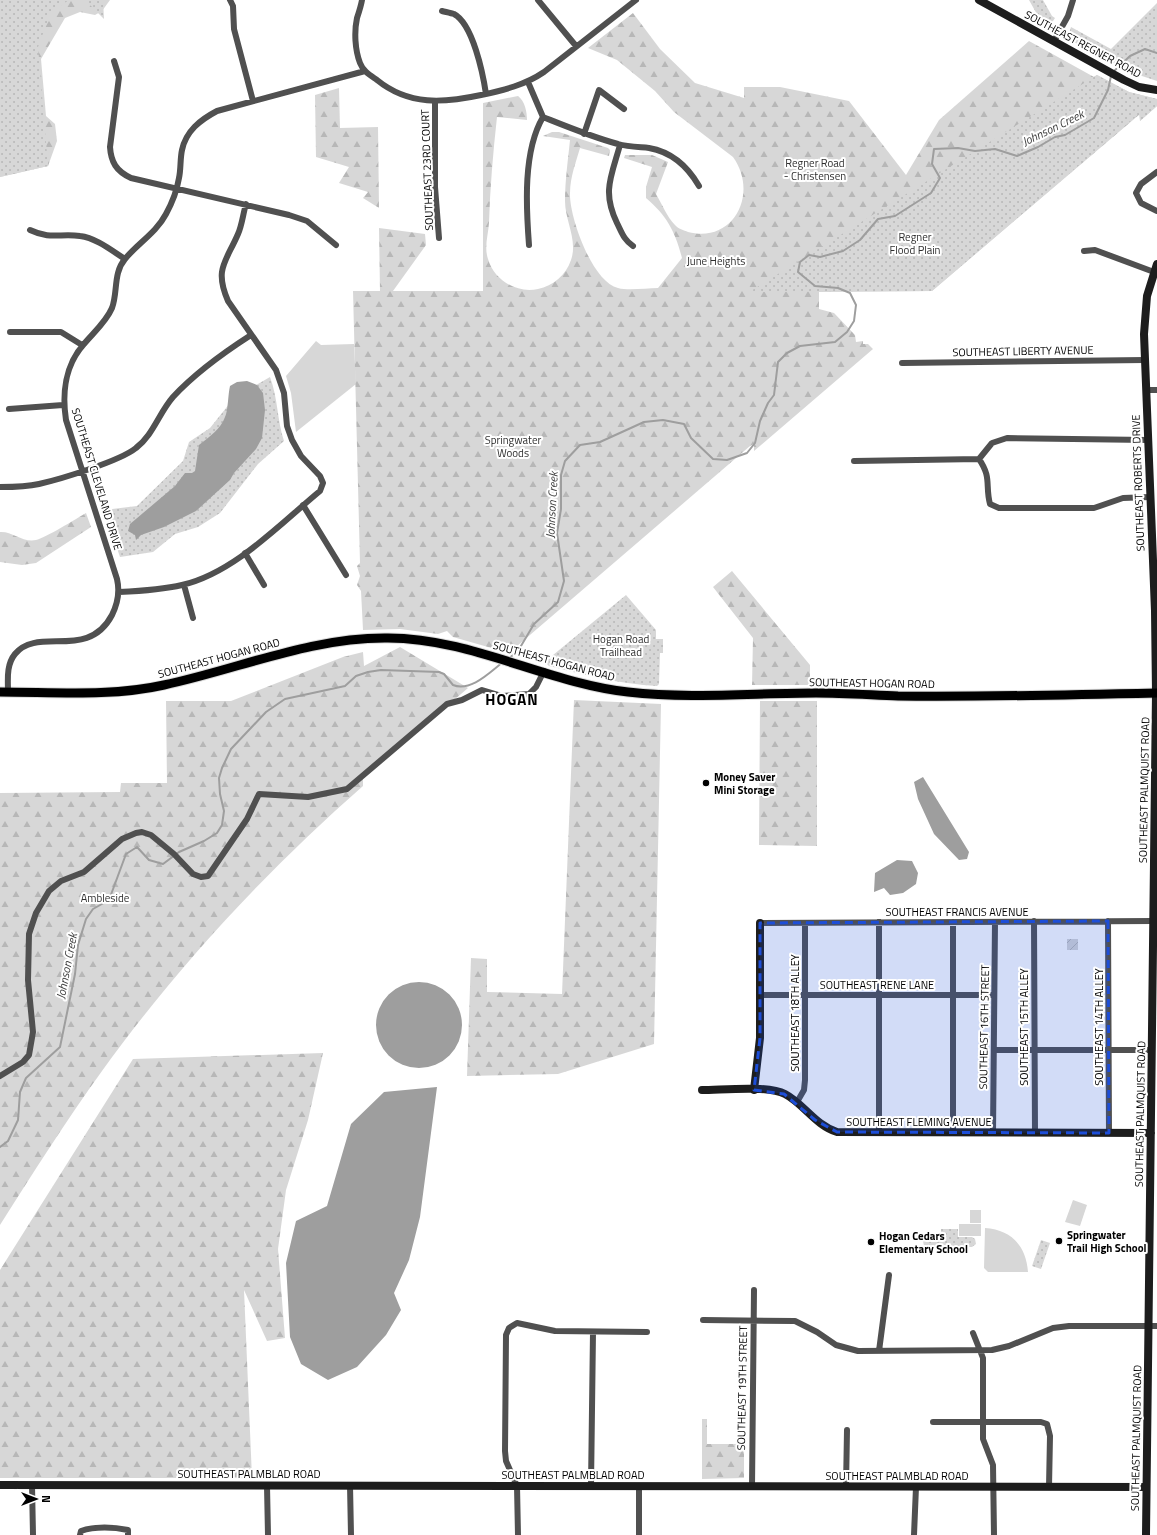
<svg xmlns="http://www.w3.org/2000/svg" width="1157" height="1535" font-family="'Titillium Web',sans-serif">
	<defs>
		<pattern id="forest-firs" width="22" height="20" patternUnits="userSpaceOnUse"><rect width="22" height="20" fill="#d7d7d7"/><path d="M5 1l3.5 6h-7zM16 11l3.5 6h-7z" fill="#b7b7b7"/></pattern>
		<pattern id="park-dots" width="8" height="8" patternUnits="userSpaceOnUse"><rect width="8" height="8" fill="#d7d7d7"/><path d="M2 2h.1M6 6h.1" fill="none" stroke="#b7b7b7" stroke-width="1.8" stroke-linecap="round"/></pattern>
		<pattern id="garden-furrows" width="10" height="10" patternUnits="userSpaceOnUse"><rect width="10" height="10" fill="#d7d7d7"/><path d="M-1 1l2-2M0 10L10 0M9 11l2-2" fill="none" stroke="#b7b7b7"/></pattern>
	</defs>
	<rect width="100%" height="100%" fill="#fff"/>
	<path fill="#d7d7d7" d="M 316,341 L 321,345 L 354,344 L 356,384 L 296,432 L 291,393 L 286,376 Z
		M 1073,1200 L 1087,1205 L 1080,1226 L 1065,1222 Z
		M 970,1210 L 981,1210 L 981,1223 L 970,1223 Z
		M 959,1224 L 981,1224 L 981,1236 L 959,1236 Z
		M 985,1228 C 1011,1230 1026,1245 1028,1272 L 988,1272 L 984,1268 Z"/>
	<path fill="url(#forest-firs)" d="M 0,0 L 110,0 L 102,11 L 95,15 L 80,12 L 65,18 L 41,59 L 46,116 L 55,124 L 57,141 L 48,166 L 0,177 Z
		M 633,13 L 660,49 L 695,83 L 744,98 L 744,87 L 780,87 L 849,101 L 906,175 L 939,120 L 1029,41 L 1094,77 L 1097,75 L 1129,92 L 1157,99 L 1157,106 L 1140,121 L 1140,114 L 932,291 L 819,292 L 819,309 L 834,313 L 855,335 L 856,342 L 863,341 L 863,344 L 868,344 L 873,349 L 754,451 L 754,444 L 750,446 L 509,653 L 453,637 L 447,631 L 438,634 L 400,629 L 363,630 L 361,591 L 357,585 L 360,576 L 357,566 L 360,563 L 353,291 L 380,291 L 379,228 L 425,234 L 426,245 L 393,291 L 483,291 L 483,103 L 518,96 C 525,101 527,112 527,120 L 497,117 C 493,153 490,188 489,223 C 488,236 484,247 488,259 C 494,280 517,294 538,289 C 553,286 566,275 571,260 C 578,240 565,221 565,201 C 565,181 568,160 570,140 L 543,136 L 552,132 L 559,132 L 608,148 L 610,150 L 609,156 L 580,148 C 576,162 570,177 570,193 C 569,216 592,282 618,288 C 629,291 646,288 658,288 L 682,258 C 675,231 667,216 646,198 L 646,187 L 652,167 L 624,158 L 625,155 L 652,155 L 668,162 L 656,194 C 662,204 667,217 675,225 C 678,229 684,230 688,232 C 734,244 759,193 733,157 L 674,112 L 655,91 L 617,60 L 588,48 Z
		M 339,88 L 340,128 L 378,127 L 379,208 L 363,198 L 368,192 L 339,183 L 349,167 L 316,157 L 315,95 Z
		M 86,513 L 91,527 L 36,563 L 22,565 L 0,562 L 0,532 C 12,531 23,543 36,540 C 45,538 76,519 86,513 Z
		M 732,571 L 810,665 L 810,685 L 752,685 L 753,638 L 713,587 Z
		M 400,647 L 468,688 L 363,778 L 363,786 C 266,871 177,967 102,1071 C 66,1121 33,1173 0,1225 L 0,793 L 120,792 L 121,783 L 167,783 L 166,701 L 231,701 L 343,657 L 363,652 L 364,666 Z
		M 574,700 L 661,704 L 654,1044 L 558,1074 L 467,1076 L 471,958 L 487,959 L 487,992 L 562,994 Z
		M 760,701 L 817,701 L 817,846 L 759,845 Z
		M 323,1053 L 308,1120 L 286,1190 L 278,1249 L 285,1338 L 267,1341 L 244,1290 L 252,1478 L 0,1478 L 0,1270 L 133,1059 Z
		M 702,1419 L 707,1419 L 707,1444 L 744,1444 L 744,1478 L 702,1479 Z"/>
	<path fill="url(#park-dots)" d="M 0,0 L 69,0 L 51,12 L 38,47 L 48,166 L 0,177 Z
		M 85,0 L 103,0 L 104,19 Z
		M 1029,0 L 1043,0 L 1052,16 L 1055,18 L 1051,24 L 1043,25 Z
		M 1157,3 L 1157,81 L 1130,72 L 1072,41 L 1068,37 L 1071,27 L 1111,49 Z
		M 1097,75 L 1129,92 L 1157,99 L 1157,106 L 1140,121 L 1139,114 L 932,291 L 749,292 Z
		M 270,377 C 278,398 277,420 284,441 L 258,464 L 220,513 L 198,527 L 175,534 L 153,552 L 120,557 L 104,510 L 137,506 L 183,461 L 189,442 L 210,428 L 234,398 Z
		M 626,595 L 656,630 L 656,639 L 663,639 L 663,653 L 660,653 L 659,684 L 657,686 C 620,684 585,675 549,666 L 546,663 L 547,660 Z
		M 941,1229 L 958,1229 L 958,1237 L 972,1237 L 975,1239 L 976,1244 L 972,1247 L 927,1247 L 924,1246 L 923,1241 L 926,1238 L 941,1237 Z
		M 1041,1240 L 1050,1243 L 1041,1269 L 1032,1266 Z"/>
	<path fill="url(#garden-furrows)" d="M 1067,939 L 1078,939 L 1078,950 L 1067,950 Z"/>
	<path fill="#9e9e9e" d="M 247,381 L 257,385 L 263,393 L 265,410 L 262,438 L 256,449 L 234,473 L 230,480 L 196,511 L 164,527 L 141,535 L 136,540 L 135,535 L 128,531 L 130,524 L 175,486 L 185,473 L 192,473 L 195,471 L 199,445 C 209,437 221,429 225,417 C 228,412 228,394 230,386 L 237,382 Z
		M 923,777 L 969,852 L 967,859 L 959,860 L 934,834 L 918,799 L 914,782 Z
		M 897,860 L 912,861 L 918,873 L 916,884 L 903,893 L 890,895 L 884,888 L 874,892 L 875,873 Z
		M376 1025a43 43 0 1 1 86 0a43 43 0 1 1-86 0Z
		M 437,1087 L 420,1217 L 409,1260 L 394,1293 L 401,1310 L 386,1335 L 357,1367 L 328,1380 L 301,1364 L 290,1337 L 286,1263 L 296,1221 L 327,1206 L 351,1124 L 384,1092 Z"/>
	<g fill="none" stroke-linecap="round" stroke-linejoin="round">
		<path stroke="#9e9e9e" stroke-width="2" d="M 1113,72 L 1130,56 L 1145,49 L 1157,53
			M 508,659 L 518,651 L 534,624 L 558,602 L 564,581 L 557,533 L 561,509 L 561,475 L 565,461 L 580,445 L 600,442 L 644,422 L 663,420 L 684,424 L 691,438 L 713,459 L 727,460 L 747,453 L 755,443 L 760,421 L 768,403 L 774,395 L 778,362 L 787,353 L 800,346 L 835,342 L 847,332 L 854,321 L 856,305 L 850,293 L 838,288 L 815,286 L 798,272 L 800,262 L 809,255 L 820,257 L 843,251 L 860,240 L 878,219 L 895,216 L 931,193 L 940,178 L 932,164 L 934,149 L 958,148 L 975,151 L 995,149 L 1017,156 L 1038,147 L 1055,137 L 1065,135 L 1094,118 L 1108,90 L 1111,76
			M 0,1147 L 8,1141 L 18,1120 L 20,1092 L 26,1078 L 60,1047 L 75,974 L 78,945 L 86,919 L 93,909 L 109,900 L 126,854 L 137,847 L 149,860 L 163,864 L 179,852 L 204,841 L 217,833 L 222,825 L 224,811 L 220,794 L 219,778 L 222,768 L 231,749 L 266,712 L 285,699 L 345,686 L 356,676 L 368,672 L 381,670 L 439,672 L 444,674 L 453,685 C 471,692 490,672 503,662"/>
		<g stroke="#dbdbdb" stroke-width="11">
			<path id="primary" d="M 0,692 C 54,692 111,697 164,685 C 239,669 311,637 388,638 C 471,638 547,683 628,692 C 690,699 754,693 816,693 C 843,693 871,695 898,696 C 985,697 1071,695 1157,693"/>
		</g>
		<path stroke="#505050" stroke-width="6" d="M 230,0 L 233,6 L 234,29 L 253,101
			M 362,0 C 361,6 359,12 357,18 C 354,32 355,50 360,63 C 363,71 370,75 377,80 C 409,106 444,103 481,95 C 504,90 525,85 544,72 L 636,0
			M 538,0 L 576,46
			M 442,11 C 446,12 451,13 454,14 C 473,24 483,74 486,94
			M 1054,41 L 1068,16 L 1073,0
			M 114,61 L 119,77 L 110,147 C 111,162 116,171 131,178 L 289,215 L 307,221 L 336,245
			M 528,82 L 543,117 C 568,127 592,137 618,144 C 628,147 639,147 649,148 C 672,152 688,167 699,186
			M 435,102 L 435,187 L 439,238
			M 584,134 L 599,90 L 624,109
			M 620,145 C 611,177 602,192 617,223 C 622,233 624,240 633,246
			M 1157,172 L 1141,184 L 1136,193 L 1141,203 L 1157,211
			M 30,230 C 51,240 60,233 80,236 C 96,238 111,250 125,259
			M 529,245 C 526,206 523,151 543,117
			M 1084,251 L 1095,250 L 1154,272
			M 10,332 L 61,332 L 82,345
			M 902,363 L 1145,360
			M 1146,390 L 1157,390
			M 9,409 L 63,405
			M 979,459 C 992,478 985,485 990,504 L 999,508 L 1094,508 L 1123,498 L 1150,497
			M 854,461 L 979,459 L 992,443 L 1007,438 L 1148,440
			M 0,487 C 13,487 26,487 39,484 C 61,479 120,461 136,448 C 153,435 159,413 173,397 C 196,372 223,353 251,335
			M 303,505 L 346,575
			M 245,553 L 264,585
			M 184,585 L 193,618
			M 119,592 C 140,591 161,590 182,585 C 234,573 280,524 320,491 L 323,483 L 320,476 L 301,456 L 292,440 L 287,426 L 284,393 L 276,370 L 228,301 C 214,269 226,262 238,234 C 242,225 243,214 246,204
			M 8,692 C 8,680 6,665 15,654 C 38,626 88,661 112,615 C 118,603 120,592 117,579 L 66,420 C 62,394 65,365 84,344 C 94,332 106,322 112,308 C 118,292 113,273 125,259 C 138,243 156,233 166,214 C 172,203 177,190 179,178 C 181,169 180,159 182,150 C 186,131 200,120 217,111 L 365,71
			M 1034,921 L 1035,1133
			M 1108,921 L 1109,1133
			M 879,922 L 879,1133
			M 760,923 L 1153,921
			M 760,995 L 994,995
			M 994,1050 L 1152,1050
			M 0,1076 L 23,1062 L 29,1055 L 33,1032 L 28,980 L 29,934 L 36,913 L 49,891 L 61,881 L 84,872 L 122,839 L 136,833 L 142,832 L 151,835 L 174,854 L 193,874 L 201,877 L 208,876 L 247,819 L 259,794 L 308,797 L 347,789 L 447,704 L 462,700 L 482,690 L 502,696 L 529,694 L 536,687 L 544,671
			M 797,1102 L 804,1090 L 805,1080 L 805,923
			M 953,1133 L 953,922
			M 993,1133 L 995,922
			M 703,1320 L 795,1321 L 817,1332 L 836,1345 L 858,1351 L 992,1350 L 1009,1346 L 1053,1328 L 1069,1326 L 1157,1326
			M 973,1333 L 983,1358 L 983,1439 L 993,1465 L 994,1535
			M 879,1351 L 889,1275
			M 933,1422 L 1041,1422 L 1047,1424 L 1050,1436 L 1049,1487
			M 32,1485 L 33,1535
			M 350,1485 L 351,1535
			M 267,1486 L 268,1535
			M 591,1486 L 593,1332
			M 752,1487 L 754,1290
			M 846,1487 L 847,1430
			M 80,1535 L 81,1531 C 95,1526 114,1527 128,1530 L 128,1535
			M 518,1535 L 517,1486 L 506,1461 L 505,1451 L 506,1335 L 509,1328 L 517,1323 L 555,1331 L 647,1332
			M 639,1535 L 639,1486
			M 914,1535 L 916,1487"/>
		<path stroke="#1d1d1d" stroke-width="8" d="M 979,0 L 1124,80 L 1139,87 L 1157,90
			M 702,1090 C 722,1090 768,1085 785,1094 C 804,1104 815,1125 837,1132 L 1151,1133
			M 754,1090 L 760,1038 L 760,923
			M 0,1485 L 1146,1487
			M 1146,1535 L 1156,693 L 1155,611 L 1144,334 L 1147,296 L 1157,264"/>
		<use href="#primary" stroke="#000" stroke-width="9"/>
	</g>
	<path fill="#1d4ed8" fill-opacity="0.2" stroke="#1d4ed8" stroke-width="3" stroke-dasharray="8 5" stroke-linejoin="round" d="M 1108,921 L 1109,1133 L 837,1132 L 815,1120 L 784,1094 L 754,1090 L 760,1038 L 760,923 Z"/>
	<g fill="#000" stroke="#fff" stroke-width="1.5">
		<circle cx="706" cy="783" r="4"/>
		<circle cx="1059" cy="1241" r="4"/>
		<circle cx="871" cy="1242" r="4"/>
	</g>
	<g text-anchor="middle" stroke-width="4" stroke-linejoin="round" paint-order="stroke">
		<g font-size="11" fill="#000" stroke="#fff">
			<text transform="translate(1083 44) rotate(28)" y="4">SOUTHEAST REGNER ROAD</text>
			<text transform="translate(427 170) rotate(-92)" y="4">SOUTHEAST 23RD COURT</text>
			<text transform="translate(1023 351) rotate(-1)" y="4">SOUTHEAST LIBERTY AVENUE</text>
			<text transform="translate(97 479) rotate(73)" y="4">SOUTHEAST CLEVELAND DRIVE</text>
			<text transform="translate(1138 483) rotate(-92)" y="4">SOUTHEAST ROBERTS DRIVE</text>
			<text transform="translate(219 658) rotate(-15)" y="4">SOUTHEAST HOGAN ROAD</text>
			<text transform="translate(554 661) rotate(15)" y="4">SOUTHEAST HOGAN ROAD</text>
			<text transform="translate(872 683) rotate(1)" y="4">SOUTHEAST HOGAN ROAD</text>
			<text transform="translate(1144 790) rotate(-89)" y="4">SOUTHEAST PALMQUIST ROAD</text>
			<text x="957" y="916">SOUTHEAST FRANCIS AVENUE</text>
			<text x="877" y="989">SOUTHEAST RENE LANE</text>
			<text transform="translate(795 1013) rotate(-90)" y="4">SOUTHEAST 18TH ALLEY</text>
			<text transform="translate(984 1027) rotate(-89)" y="4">SOUTHEAST 16TH STREET</text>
			<text transform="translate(1024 1027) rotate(-90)" y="4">SOUTHEAST 15TH ALLEY</text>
			<text transform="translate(1099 1027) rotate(-90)" y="4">SOUTHEAST 14TH ALLEY</text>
			<text transform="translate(1140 1114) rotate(-89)" y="4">SOUTHEAST PALMQUIST ROAD</text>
			<text x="919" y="1126">SOUTHEAST FLEMING AVENUE</text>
			<text transform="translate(742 1388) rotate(-89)" y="4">SOUTHEAST 19TH STREET</text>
			<text transform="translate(1136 1438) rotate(-89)" y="4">SOUTHEAST PALMQUIST ROAD</text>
			<text x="249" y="1478">SOUTHEAST PALMBLAD ROAD</text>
			<text x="573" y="1479">SOUTHEAST PALMBLAD ROAD</text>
			<text x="897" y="1480">SOUTHEAST PALMBLAD ROAD</text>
		</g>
		<g font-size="11" fill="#2e2e2e" stroke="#fff">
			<text x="815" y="167">Regner Road<tspan x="815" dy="13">- Christensen</tspan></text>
			<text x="915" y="241">Regner<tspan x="915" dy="13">Flood Plain</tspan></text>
			<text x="716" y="265">June Heights</text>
			<text x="513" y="444">Springwater<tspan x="513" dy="13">Woods</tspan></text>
			<text x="621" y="643">Hogan Road<tspan x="621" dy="13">Trailhead</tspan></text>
			<text x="105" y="902">Ambleside</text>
		</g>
		<g font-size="11" font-weight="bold" fill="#000" stroke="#fff" text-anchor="start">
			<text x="714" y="781">Money Saver<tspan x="714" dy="13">Mini Storage</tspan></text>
			<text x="1067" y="1239">Springwater<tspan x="1067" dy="13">Trail High School</tspan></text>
			<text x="879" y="1240">Hogan Cedars<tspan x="879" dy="13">Elementary School</tspan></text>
		</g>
		<g font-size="12" font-style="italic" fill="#3f3f3f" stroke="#fff">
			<text transform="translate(1053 128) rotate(-26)" y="4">Johnson Creek</text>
			<text transform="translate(552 505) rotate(-87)" y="4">Johnson Creek</text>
			<text transform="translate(67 966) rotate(-79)" y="4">Johnson Creek</text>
		</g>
		<g font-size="15" font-weight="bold" letter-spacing="1" fill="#000" stroke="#fff">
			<text x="512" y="705">HOGAN</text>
		</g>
	</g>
	<g transform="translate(36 1499) rotate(90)" stroke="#ffffff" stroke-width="3" paint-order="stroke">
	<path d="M0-3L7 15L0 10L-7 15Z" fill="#000000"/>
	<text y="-6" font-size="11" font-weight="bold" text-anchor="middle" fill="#000000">N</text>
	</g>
</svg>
